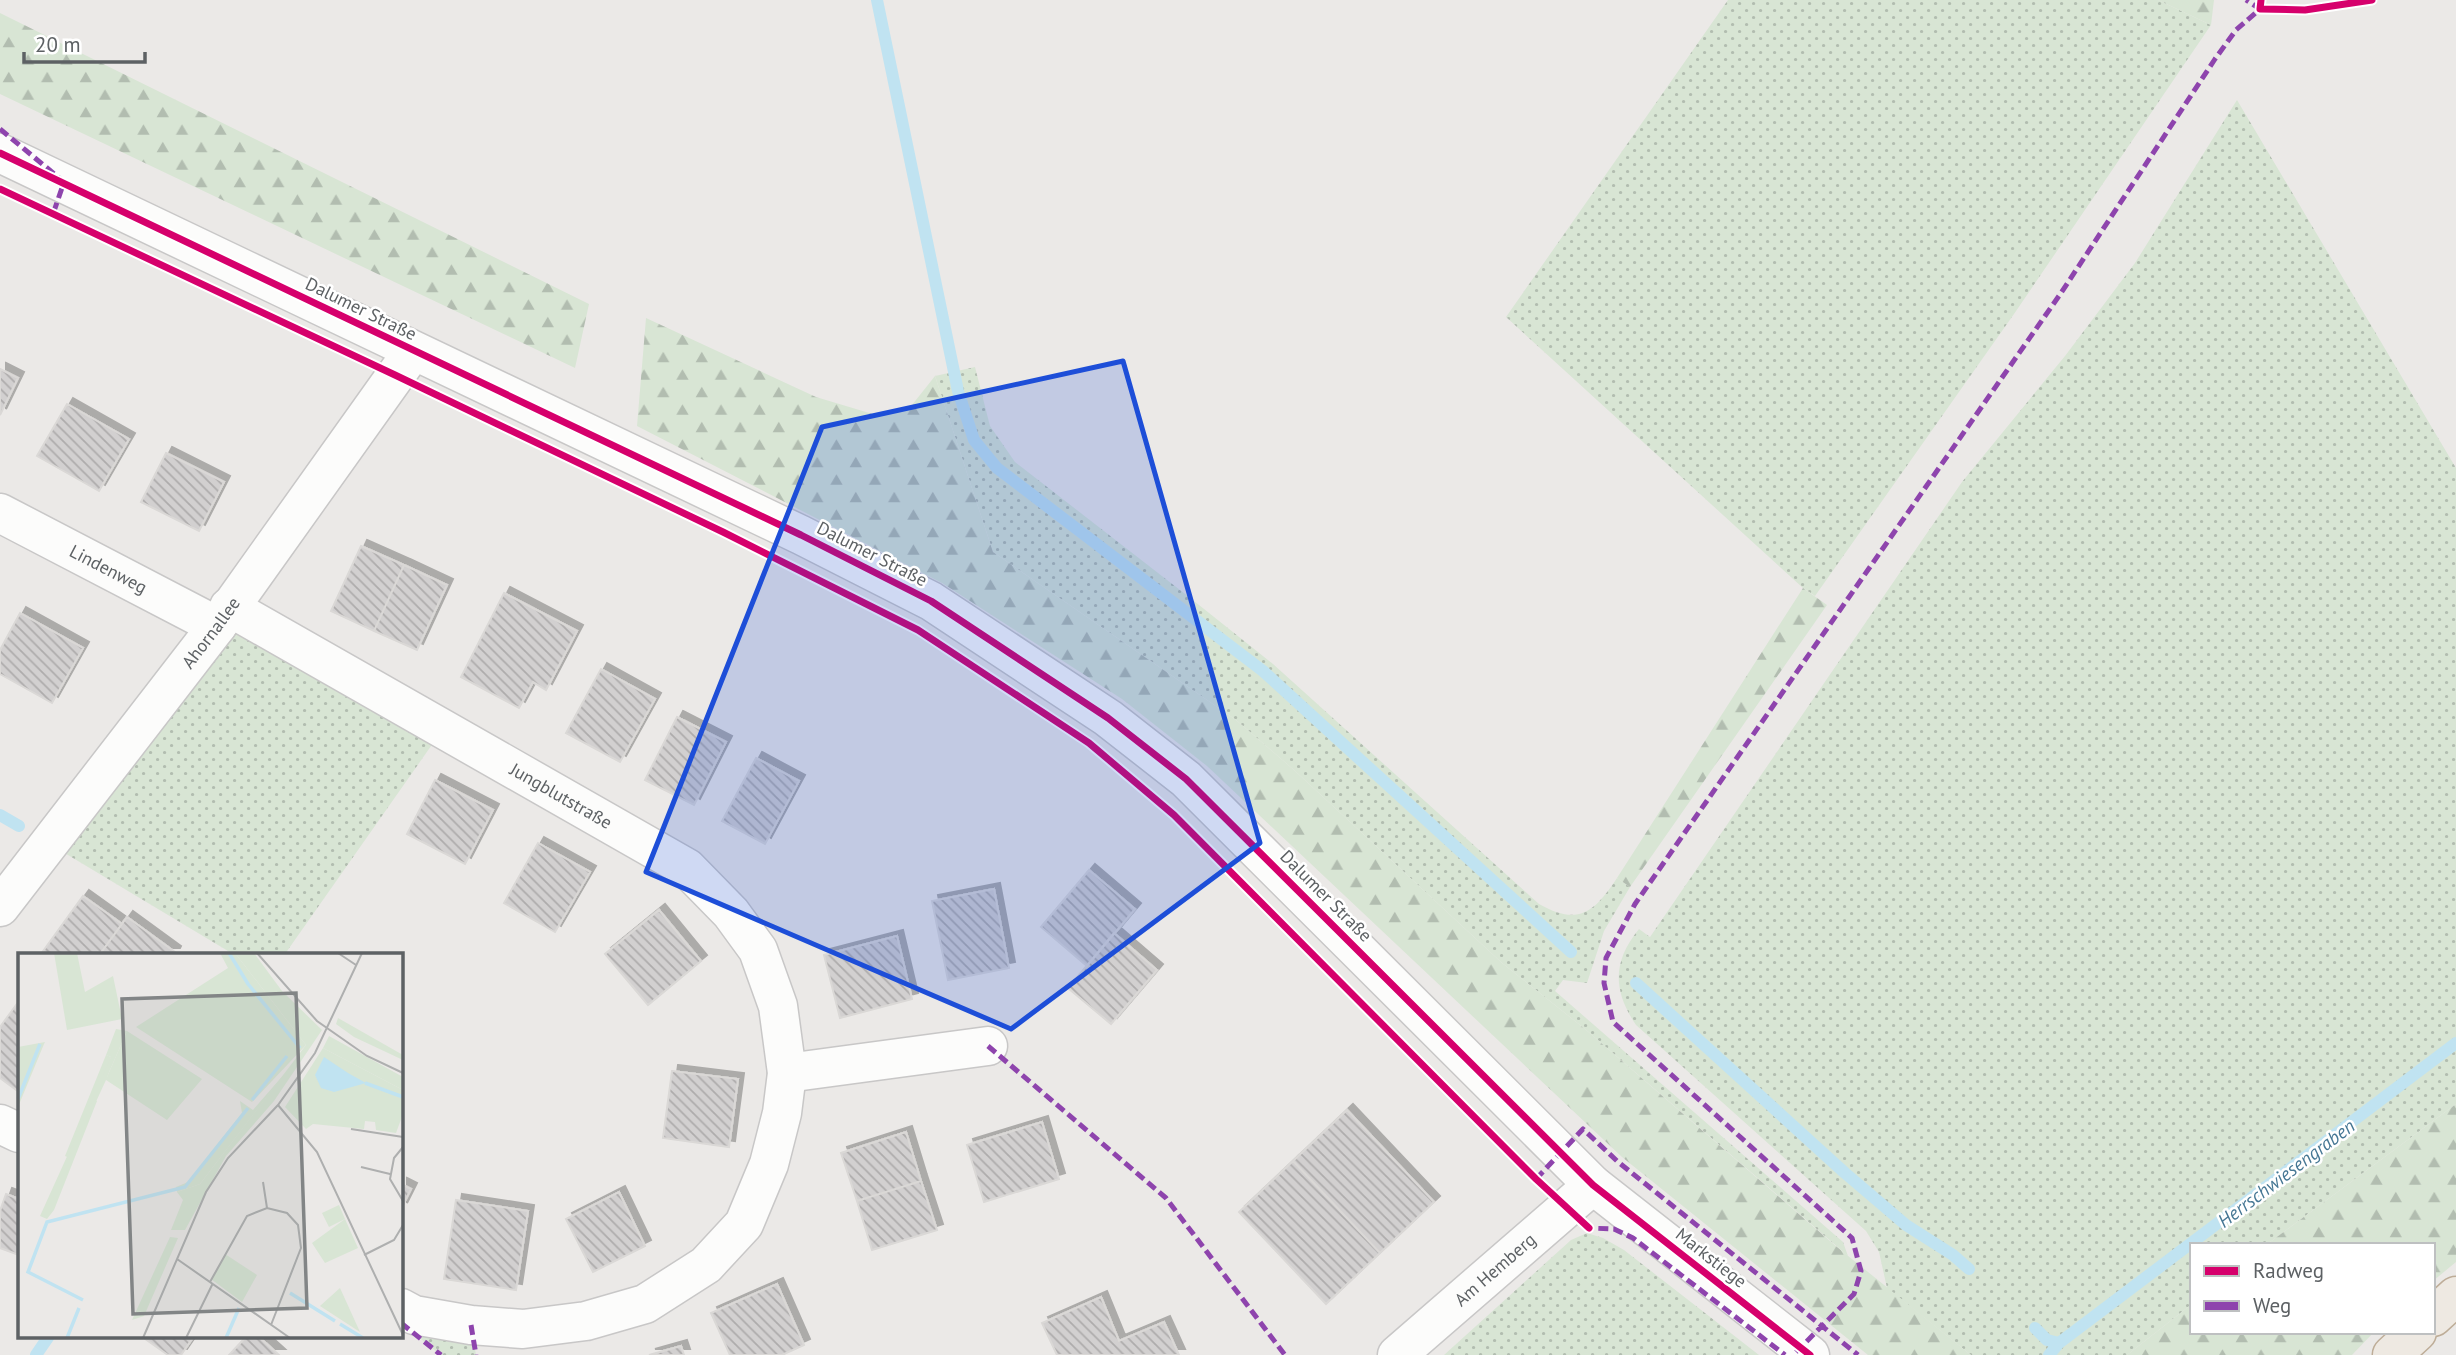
<svg xmlns="http://www.w3.org/2000/svg" width="2456" height="1355" font-family="'PT Sans',sans-serif">
	<defs>
		<pattern id="grass-dots" width="8" height="8" patternUnits="userSpaceOnUse" patternTransform="scale(1.75)"><rect width="8" height="8" fill="#d8e5d4"/><path d="M2 2h.1M6 6h.1" fill="none" stroke="#b2bdb0" stroke-width="1.8" stroke-linecap="round"/></pattern>
		<pattern id="forest-firs" width="22" height="20" patternUnits="userSpaceOnUse" patternTransform="scale(1.75)"><rect width="22" height="20" fill="#d8e5d4"/><path d="M5 1l3.5 6h-7zM16 11l3.5 6h-7z" fill="#b2bdb0"/></pattern>
		<pattern id="building-back-hatch" width="6" height="6" patternUnits="userSpaceOnUse" patternTransform="scale(1.75)"><rect width="6" height="6" fill="#d2d0d0"/><path d="M-1 5l2 2M0 0l6 6M5-1l2 2" fill="none" stroke="#aeacac"/></pattern>
		<filter id="shadow"><feDropShadow dx="6" dy="-6" stdDeviation="0" flood-color="#0004"/></filter>
	</defs>
	<rect width="100%" height="100%" fill="#ebe9e7"/>
	<path fill="url(#grass-dots)" d="M 1728,0 L 2158,0 L 2211,25 L 2014,314 L 1815,596 L 1803,588 L 1506,317 Z
		M 2237,100 L 2456,468 L 2456,1104 L 2266,1245 L 2192,1245 L 2192,1304 L 2127,1355 L 1971,1355 L 1887,1288 L 1879,1252 L 1866,1231 L 1636,1025 C 1613,991 1612,962 1639,929 L 1650,937 L 1962,482 L 2065,356 L 2135,263 Z
		M 975,367 L 990,426 L 1015,462 L 1189,597 L 1273,664 L 1539,904 C 1578,926 1594,913 1617,878 L 1630,887 L 1604,931 L 1587,983 L 1563,980 L 1555,991 L 1843,1242 L 1848,1256 L 1585,1029 L 1502,963 L 1294,770 L 1236,720 L 993,552 L 935,376 Z
		M 246,616 L 443,729 L 285,954 L 233,954 L 63,852 Z
		M 1587,1233 L 1603,1238 L 1624,1250 L 1759,1355 L 1444,1355 L 1571,1240 Z
		M 401,1323 L 471,1325 L 476,1355 L 441,1355 Z"/>
	<path fill="url(#forest-firs)" d="M 2158,0 L 2214,0 L 2211,25 Z
		M 0,13 L 589,304 L 575,368 L 0,94 Z
		M 646,318 L 816,397 L 876,415 L 908,410 L 935,376 L 993,552 L 1236,720 L 1294,770 L 1502,963 L 1585,1029 L 1837,1247 L 1971,1355 L 1868,1355 L 1622,1157 L 1207,766 L 1122,699 L 942,583 L 637,426 Z
		M 1803,588 L 1827,605 L 1630,887 L 1617,878 Z
		M 2456,1104 L 2456,1262 L 2433,1281 L 2433,1245 L 2266,1245 Z
		M 2192,1304 L 2192,1332 L 2374,1332 L 2352,1355 L 2127,1355 Z"/>
	<g fill="none" stroke-linecap="round" stroke-linejoin="round">
		<path stroke="#c0e3f1" stroke-width="12" d="M 877,0 L 958,391 L 974,440 L 997,468 L 1263,671 L 1571,952
			M 0,815 L 19,826
			M 1636,983 L 1845,1173 L 1906,1225 L 1953,1255 L 1969,1269
			M 2035,1328 L 2047,1340 L 2059,1343
			M 36,1355 L 49,1336
			M 2049,1355 L 2059,1343 L 2456,1043"/>
	</g>
	<path fill="url(#building-back-hatch)" stroke="#dad8d6" stroke-width="2" filter="url(#shadow)" d="M 0,369 L 18,378 L 0,415 Z
		M 67,404 L 129,439 L 99,491 L 37,456 Z
		M 166,453 L 224,482 L 199,531 L 141,502 Z
		M 361,546 L 404,565 L 374,631 L 331,611 Z
		M 404,565 L 447,585 L 417,650 L 374,631 Z
		M 504,593 L 577,631 L 546,690 L 533,682 L 519,708 L 461,677 Z
		M 20,613 L 83,648 L 52,703 L 0,674 L 0,650 Z
		M 601,669 L 655,699 L 620,762 L 566,733 Z
		M 677,717 L 726,742 L 694,805 L 645,780 Z
		M 756,758 L 799,781 L 765,844 L 722,821 Z
		M 435,780 L 493,810 L 465,864 L 407,834 Z
		M 538,843 L 590,872 L 555,932 L 504,903 Z
		M 1089,870 L 1135,909 L 1087,966 L 1041,927 Z
		M 994,889 L 1009,968 L 948,980 L 932,901 Z
		M 83,896 L 122,924 L 100,954 L 41,954 Z
		M 659,910 L 701,961 L 648,1005 L 605,954 Z
		M 127,917 L 175,952 L 174,954 L 100,954 Z
		M 1114,933 L 1157,970 L 1111,1024 L 1068,988 Z
		M 897,936 L 912,999 L 840,1018 L 824,955 Z
		M 19,1001 L 19,1092 L 0,1078 L 0,1027 Z
		M 672,1071 L 738,1079 L 729,1147 L 663,1138 Z
		M 1347,1110 L 1434,1202 L 1380,1253 L 1293,1161 Z
		M 1042,1122 L 1059,1179 L 984,1202 L 967,1145 Z
		M 906,1132 L 921,1181 L 857,1201 L 841,1153 Z
		M 1293,1161 L 1380,1253 L 1326,1304 L 1239,1212 Z
		M 921,1181 L 937,1230 L 872,1250 L 857,1201 Z
		M 401,1184 L 411,1189 L 401,1209 Z
		M 619,1192 L 645,1246 L 593,1272 L 566,1219 Z
		M 6,1194 L 19,1199 L 19,1255 L 0,1248 L 0,1211 Z
		M 456,1200 L 528,1211 L 516,1290 L 444,1279 Z
		M 777,1284 L 804,1345 L 782,1355 L 730,1355 L 711,1313 Z
		M 1101,1297 L 1119,1341 L 1164,1322 L 1179,1355 L 1057,1355 L 1042,1323 Z
		M 141,1336 L 194,1336 L 181,1355 L 168,1355 Z
		M 247,1336 L 258,1336 L 279,1355 L 229,1355 Z
		M 681,1346 L 684,1355 L 649,1355 Z"/>
	<g fill="none" stroke-linecap="round" stroke-linejoin="round">
		<g stroke="#c8c7c7" stroke-width="41">
			<g id="minor">
				<path d="M 0,153 L 801,535 L 931,601 L 1108,718 L 1186,779 L 1593,1185 L 1810,1355"/>
				<path id="s1" d="M 0,513 L 217,626"/>
				<path id="s2" d="M 229,607 L 687,868 L 731,913 L 758,950 L 778,1006 L 787,1073 L 782,1113 L 769,1164 L 744,1224 L 706,1265 L 645,1304 L 586,1321 L 523,1329 L 471,1325 L 414,1315 L 401,1308"/>
				<path id="s3" d="M 0,907 L 217,626 L 413,351"/>
				<path d="M 787,1073 L 988,1046"/>
				<path d="M 0,1124 L 19,1133"/>
				<path id="s4" d="M 1397,1355 L 1593,1185"/>
			</g>
		</g>
		<g stroke="#bead98" stroke-width="41">
			<path id="highway" d="M 2433,1317 L 2456,1296
				M 2392,1355 L 2417,1332"/>
		</g>
		<use href="#minor" stroke="#fcfcfb" stroke-width="38"/>
		<use href="#highway" stroke="#eee9e2" stroke-width="38"/>
		<path stroke="#8e44ad" stroke-width="5" stroke-dasharray="10 5" stroke-linecap="butt" d="M 0,129 L 64,182 L 53,214
			M 988,1046 L 1166,1198 L 1285,1355
			M 1536,1179 L 1583,1129 L 1617,1161 L 1858,1355
			M 1585,1224 L 1589,1228 L 1614,1229 L 1633,1238 L 1785,1355
			M 401,1323 L 441,1355
			M 471,1325 L 476,1355
			M 1796,1352 L 1854,1294 L 1861,1271 L 1852,1238 L 1613,1022 L 1604,983 L 1606,958 L 1635,904 L 2061,293 L 2215,59 L 2236,30 L 2260,9 L 2246,0"/>
		<g stroke="#fff" stroke-width="11">
			<path id="cycleway" d="M 2261,0 L 2260,9 L 2305,10 L 2372,0
				M 0,153 L 801,535 L 931,601 L 1108,718 L 1186,779 L 1593,1185 L 1810,1355
				M 0,189 L 395,375 L 723,532 L 918,630 L 1089,743 L 1174,815 L 1536,1179 L 1589,1228"/>
		</g>
		<use href="#cycleway" stroke="#d6006c" stroke-width="7"/>
	</g>
	<path fill="#1d4ed8" fill-opacity="0.2" stroke="#1d4ed8" stroke-width="5" stroke-linejoin="round" d="M 1123,361 L 1260,843 L 1011,1029 L 646,872 L 822,427 Z"/>
	<g text-anchor="middle" stroke-width="5" stroke-linejoin="round" paint-order="stroke">
		<g font-size="18" fill="#5d6164" stroke="#fff">
			<text transform="translate(361 309) rotate(26)" y="6">Dalumer Straße</text>
			<text transform="translate(872 554) rotate(27)" y="6">Dalumer Straße</text>
			<text dy="6" stroke="none"><textPath href="#s1" startOffset="122">Lindenweg</textPath></text>
			<text dy="6" stroke="none"><textPath href="#s3" startOffset="346">Ahornallee</textPath></text>
			<text dy="6" stroke="none"><textPath href="#s2" startOffset="382">Jungblutstraße</textPath></text>
			<text transform="translate(1326 896) rotate(45)" y="6">Dalumer Straße</text>
			<text transform="translate(1711 1258) rotate(38)" y="6">Markstiege</text>
			<text dy="6" stroke="none"><textPath href="#s4" startOffset="130">Am Hemberg</textPath></text>
		</g>
		<g font-size="19" font-style="italic" fill="#467794" stroke="#fff">
			<text transform="translate(2286 1173) rotate(-37)" y="7">Herrschwiesengraben</text>
		</g>
	</g>
	<g transform="translate(18 953)">
		<rect width="385" height="385" fill="#ebe9e7"/>
		<path d="M 36,0 L 59,0 L 67,39 L 95,23 L 104,66 L 49,77 ZM 202,0 L 217,0 L 288,92 L 234,149 L 118,74 L 210,15 ZM 109,78 L 184,126 L 149,167 L 88,127 L 52,205 L 47,203 L 88,102 L 93,104 L 89,124 ZM 27,89 L 26,91 L 0,154 L 0,94 ZM 305,95 L 385,137 L 385,161 L 378,180 L 358,177 L 357,169 L 347,168 L 346,176 L 295,171 L 288,176 L 267,154 ZM 268,119 L 182,231 L 159,239 L 158,234 L 170,229 L 224,160 L 222,148 L 235,157 ZM 321,252 L 327,266 L 311,274 L 304,260 ZM 207,301 L 239,322 L 224,349 L 193,326 Z" fill="#d8e5d4"/>
		<path d="M 217,0 L 236,0 L 264,38 L 304,77 L 256,148 L 208,203 L 167,277 L 153,277 L 165,247 L 159,239 L 182,231 L 288,92 ZM 320,65 L 385,102 L 385,107 L 336,84 L 318,71 ZM 98,76 L 109,78 L 89,124 L 85,122 L 93,104 L 88,102 ZM 311,83 L 385,124 L 385,137 L 305,95 ZM 75,146 L 79,148 L 36,257 L 29,266 L 22,263 ZM 327,266 L 340,295 L 307,310 L 294,290 ZM 152,284 L 160,285 L 126,363 L 114,367 Z" fill="#d8e5d4"/>
		<path d="M 322,335 L 342,379 L 302,353 Z" fill="#d8e5d4"/>
		<path d="M 306,104 L 330,120 L 348,130 L 316,139 L 303,135 L 297,122 Z" fill="#c0e3f1"/>
		<path fill="none" stroke="#c0e3f1" stroke-width="3.5" d="M 211,0 L 230,31 L 282,95M 347,130 L 385,144M 0,146 L 22,91M 234,147 L 269,103M 272,340 L 317,368M 65,347 L 10,319 L 29,269 L 167,234 L 230,155M 322,371 L 345,385M 49,385 L 61,355M 208,385 L 221,355"/>
		<path fill="none" stroke="#aeafaf" stroke-width="2" d="M 239,0 L 299,68 L 349,103 L 385,120M 320,0 L 338,12M 260,152 L 299,199 L 385,382M 333,176 L 385,184M 385,194 L 376,205 L 372,226 L 385,248M 343,214 L 372,221M 245,229 L 249,255M 346,302 L 376,287 L 385,272M 159,306 L 272,385M 192,329 L 229,263 L 249,255 L 269,260 L 280,272 L 283,295 L 253,372M 125,385 L 188,239 L 210,205 L 260,152 L 297,100 L 344,0M 168,385 L 195,330"/>
		<path fill="#828586" fill-opacity="0.15" stroke="#828586" stroke-width="3.5" d="M 278,40 L 289,355 L 115,361 L 104,46 Z"/>
		<rect width="385" height="385" fill="none" stroke="#5d6164" stroke-width="3.5"/>
	</g>
	<rect x="2190" y="1243" width="245" height="91" fill="#ffffff" stroke="#bec0c1" stroke-width="2"/>
	<rect x="2204" y="1266" width="35" height="10" fill="#d6006c" stroke="#bec0c1" stroke-width="2"/>
	<text x="2253" y="1278" font-size="21" fill="#5d6164">Radweg</text>
	<rect x="2204" y="1301" width="35" height="10" fill="#8e44ad" stroke="#bec0c1" stroke-width="2"/>
	<text x="2253" y="1313" font-size="21" fill="#5d6164">Weg</text>
	<path d="M24 52v10h121v-10" fill="none" stroke="#5d6164" stroke-width="3.5"/>
	<text x="35" y="52" font-size="21" fill="#5d6164" stroke="#ffffff" stroke-width="5" paint-order="stroke">20 m</text>
</svg>
